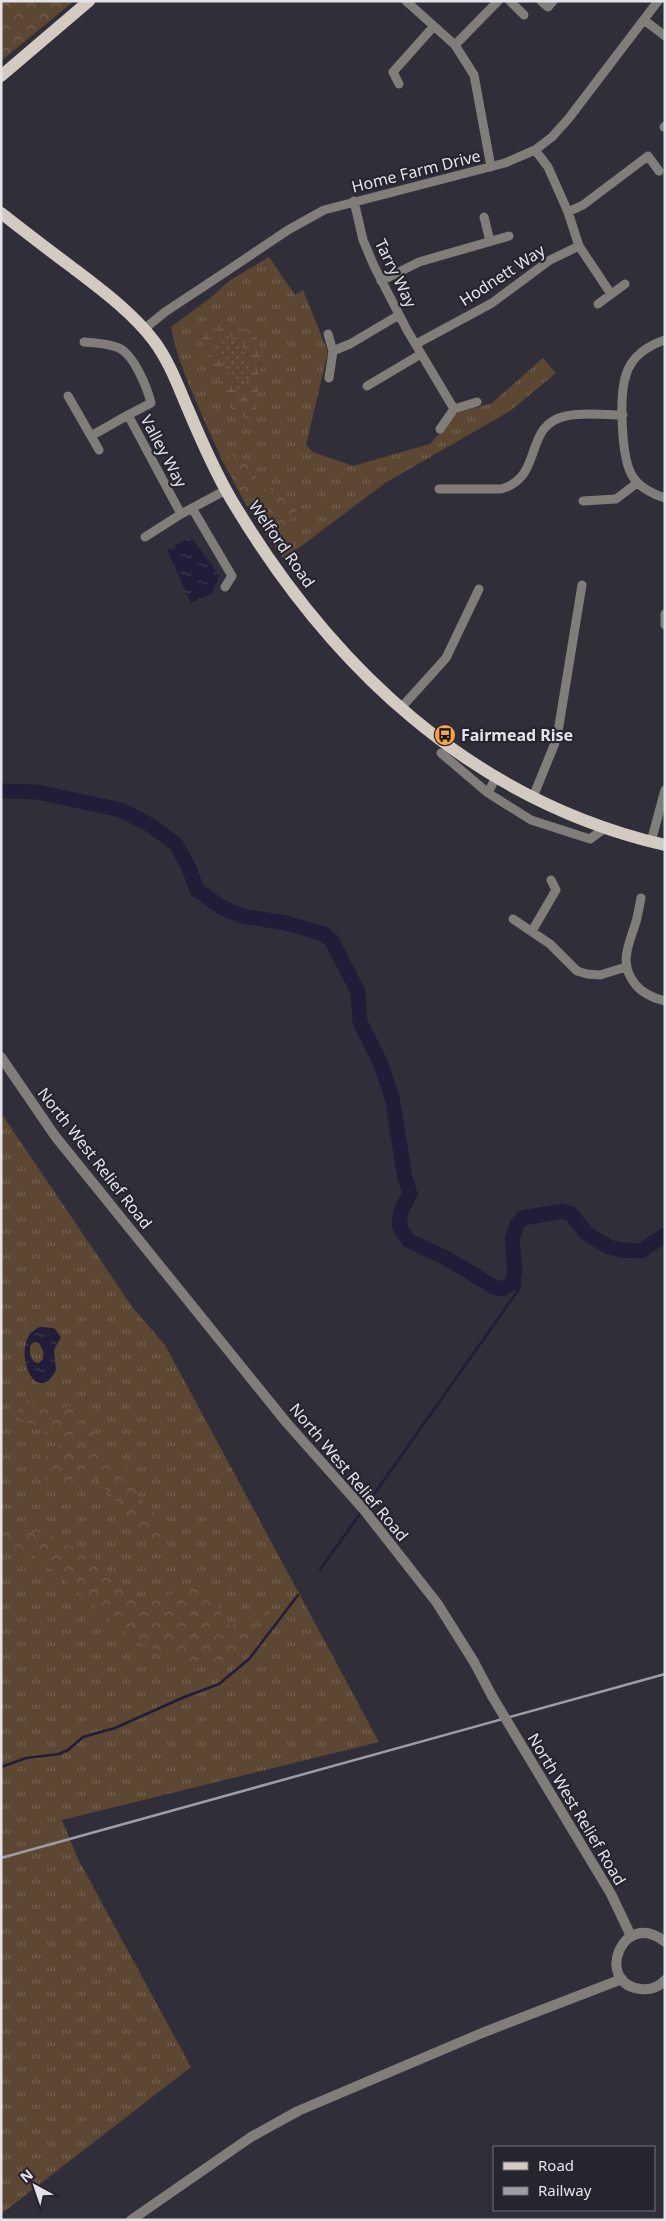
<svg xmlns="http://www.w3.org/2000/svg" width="666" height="2221" font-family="'Noto Sans',sans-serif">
	<defs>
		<pattern id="grass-tufts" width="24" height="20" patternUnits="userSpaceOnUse" patternTransform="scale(1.25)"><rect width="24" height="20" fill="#5c4733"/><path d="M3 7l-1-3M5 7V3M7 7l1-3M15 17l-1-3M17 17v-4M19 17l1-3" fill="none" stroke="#736151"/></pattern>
		<pattern id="forest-crowns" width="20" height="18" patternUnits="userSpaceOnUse" patternTransform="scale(1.25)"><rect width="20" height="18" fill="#5c4733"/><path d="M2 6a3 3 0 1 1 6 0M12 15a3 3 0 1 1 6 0" fill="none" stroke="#736151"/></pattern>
		<pattern id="wetland-marsh" width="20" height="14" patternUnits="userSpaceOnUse" patternTransform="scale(1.25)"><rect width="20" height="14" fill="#5c4733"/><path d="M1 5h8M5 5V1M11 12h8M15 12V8" fill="none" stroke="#736151"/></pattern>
		<pattern id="park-dots" width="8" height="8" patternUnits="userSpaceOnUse" patternTransform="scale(1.25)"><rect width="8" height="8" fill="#5c4733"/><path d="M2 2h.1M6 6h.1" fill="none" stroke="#736151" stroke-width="1.8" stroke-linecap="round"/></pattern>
		<pattern id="water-ripples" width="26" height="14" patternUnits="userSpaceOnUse" patternTransform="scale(1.25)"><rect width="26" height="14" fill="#211c37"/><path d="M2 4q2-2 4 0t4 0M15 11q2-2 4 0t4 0" fill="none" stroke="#413d54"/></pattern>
	</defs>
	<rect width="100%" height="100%" fill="#302f39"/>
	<path fill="url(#grass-tufts)" fill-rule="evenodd" d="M 269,257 L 295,295 L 303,290 L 328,352 L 306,445 L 313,452 L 353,466 L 430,444 L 457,413 L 492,403 L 543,358 L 556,373 L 510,411 L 385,483 L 284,559 C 247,514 221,460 198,406 C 187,380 176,355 171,327 L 209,299 L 229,281 ZM 201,340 L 261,363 L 256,390 L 256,412 Z
		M 1,1113 L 133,1308 L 165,1345 L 379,1742 L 62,1820 L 77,1857 L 191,2067 L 1,2214 Z"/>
	<path fill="url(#forest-crowns)" d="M 1,1 L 74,1 L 1,61 Z
		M 239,453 L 265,489 L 278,488 L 297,509 L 274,547 L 220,457 Z
		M 28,1400 C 47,1403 56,1412 74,1405 L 94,1425 L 92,1436 L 96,1441 L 103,1459 C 110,1463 119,1462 125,1466 C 136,1473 132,1486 138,1495 C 146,1508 156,1508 164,1524 L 158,1541 L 162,1546 L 162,1550 L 158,1553 L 151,1551 C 146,1539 138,1532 131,1522 C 117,1503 106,1483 85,1472 L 64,1488 L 55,1488 L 47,1480 L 42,1470 L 44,1459 L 60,1447 L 53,1438 L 17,1417 L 17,1411 Z
		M 1,1516 C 7,1522 20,1530 28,1532 C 34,1533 41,1531 47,1533 C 53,1535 58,1540 63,1543 C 71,1547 80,1549 88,1553 C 110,1566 116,1594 142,1601 C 163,1607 183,1577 203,1589 C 220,1599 219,1614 229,1626 L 260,1615 L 267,1600 L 272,1604 L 268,1618 L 242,1648 L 219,1663 L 201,1665 L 162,1653 L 128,1636 L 43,1562 L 1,1541 Z"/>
	<path fill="url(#wetland-marsh)" d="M 232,324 C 239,328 251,332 256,338 C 266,350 256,395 256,412 L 247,419 L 231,408 L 201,340 C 209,328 218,325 232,324 Z"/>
	<path fill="url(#park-dots)" d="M 229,335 L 245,349 L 250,376 L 239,394 L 214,345 Z"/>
	<path fill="url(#water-ripples)" fill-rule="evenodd" d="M 191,537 L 219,575 L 213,593 L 191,603 L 167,550 Z
		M 40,1327 L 54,1328 L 61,1337 L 54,1350 L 56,1370 C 34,1413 7,1338 40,1327 ZM 34,1342 L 39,1343 L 43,1351 L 43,1359 L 39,1363 L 34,1362 L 30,1355 L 30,1346 Z"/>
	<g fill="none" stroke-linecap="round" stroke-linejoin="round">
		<path stroke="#211c37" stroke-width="2.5" d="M 365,1507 L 519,1289 L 520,1280 L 515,1272
			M 320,1570 L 361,1512
			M 1,1767 L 26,1758 L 59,1754 L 68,1750 L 83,1737 L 115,1728 L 182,1698 L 219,1684 L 249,1659 L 298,1595"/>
		<path stroke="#211c37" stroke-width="15" d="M 1,791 L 37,792 L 121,810 L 150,825 L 176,844 L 189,868 L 197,890 L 223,908 L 242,916 L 286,923 L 324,934 L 332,941 L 358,992 L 360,1022 L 380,1062 L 392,1097 L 405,1178 L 410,1194 L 401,1211 L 399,1226 L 408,1240 L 448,1259 L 494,1287 L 502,1289 L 512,1283 L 515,1272 L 512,1239 L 517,1224 L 523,1218 L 563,1211 L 571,1214 L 587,1234 L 609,1247 L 621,1250 L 641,1251 L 665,1235"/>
		<path stroke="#817d79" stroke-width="9" d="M 406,1 L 455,45 L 474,75 L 491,167
			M 510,1 L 524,15
			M 541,1 L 548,7 L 553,1
			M 644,20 L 665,36
			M 455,45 L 498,1
			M 399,84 L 393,72 L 434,26
			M 664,127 L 665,126
			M 535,150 L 548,167 L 568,212 L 579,246 L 611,294
			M 354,201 L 363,240 L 374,266 L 407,330 L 454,409
			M 568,212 L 583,205 L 648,156 L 659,171
			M 484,217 L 490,241
			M 381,281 L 419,262 L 509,236
			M 598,304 L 625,284
			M 144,329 L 165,312 L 227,271 L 288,230 L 324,210 L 505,163 L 535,150 L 552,137 L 569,118 L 658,1
			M 328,334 L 333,351 L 329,378
			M 665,340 C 648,345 631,357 626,375 C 619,395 621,460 633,477 C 640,488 653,494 665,498
			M 84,342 C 95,343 108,343 119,348 C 134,355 147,387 151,403 L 128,415 L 181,514 L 226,490
			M 416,344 L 492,303 L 550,260 L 579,246
			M 333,351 L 350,344 L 399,315
			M 367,386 L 421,354
			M 68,396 L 99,450
			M 440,429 L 454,409 L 477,402
			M 91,436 L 128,415
			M 439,489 L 501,489 C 545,477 522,425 566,416 C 584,412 605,415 623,415
			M 583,501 L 616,499 L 637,483
			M 192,508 L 232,576 L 225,587
			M 145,537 L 181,514
			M 665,614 L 665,625
			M 400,709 L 446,658 L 479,589
			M 441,753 L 488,793 L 531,820 L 590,839 L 605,828
			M 488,793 L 496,777
			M 533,797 L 557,738 L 582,585
			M 651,842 L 665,790
			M 641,898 C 639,907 638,916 635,925 C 628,947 619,963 635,984 C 642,993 653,998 665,1001
			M 513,919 L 550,944 L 577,971 L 587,974 L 600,975 L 626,967
			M 532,931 L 556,890 L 551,880"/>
		<path stroke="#817d79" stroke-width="10" d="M 1,1057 L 55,1136 L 286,1422 L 364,1510 L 437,1603 L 474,1662 L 492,1696
			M 519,1741 L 611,1894 L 631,1936
			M 665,1942 C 623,1907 593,1984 641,1989 C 650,1990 659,1987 665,1980
			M 131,2220 L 251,2137 L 298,2111 L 482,2033 L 622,1979"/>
		<path stroke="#d3cac2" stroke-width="12" d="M 1,76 L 89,1
			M 1,213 C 24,231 46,248 69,265 C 99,288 131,311 154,341 C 169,361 178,386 188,409 C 201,440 214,470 231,499 C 330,666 471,800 665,845"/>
		<path stroke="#9e9da5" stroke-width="2.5" d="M 1,1858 L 665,1674"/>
		<path stroke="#817d79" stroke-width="10" d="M 492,1696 L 519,1741"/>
	</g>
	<defs>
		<g id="bus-disc" transform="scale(1.125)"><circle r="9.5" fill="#f6a247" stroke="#26252f"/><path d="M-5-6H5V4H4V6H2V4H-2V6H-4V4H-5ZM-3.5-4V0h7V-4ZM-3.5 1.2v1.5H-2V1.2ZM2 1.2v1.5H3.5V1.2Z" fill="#111"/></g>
	</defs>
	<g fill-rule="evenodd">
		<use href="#bus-disc" x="445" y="735"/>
	</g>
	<g text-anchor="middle" stroke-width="4.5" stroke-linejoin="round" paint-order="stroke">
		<g font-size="16" fill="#e3e3e9" stroke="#26252f">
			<text transform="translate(416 171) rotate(-14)" y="6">Home Farm Drive</text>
			<text transform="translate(396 273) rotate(64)" y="6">Tarry Way</text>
			<text transform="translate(502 275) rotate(-33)" y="6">Hodnett Way</text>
			<text transform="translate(164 451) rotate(62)" y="6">Valley Way</text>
			<text transform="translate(282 544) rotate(55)" y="6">Welford Road</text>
			<text transform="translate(95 1158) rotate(52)" y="6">North West Relief Road</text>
			<text transform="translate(349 1472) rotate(50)" y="6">North West Relief Road</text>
			<text transform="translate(577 1809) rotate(59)" y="6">North West Relief Road</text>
		</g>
		<g font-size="16" font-weight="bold" fill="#e3e3e9" stroke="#26252f" text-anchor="start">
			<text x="461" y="741">Fairmead Rise</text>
		</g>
	</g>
	<rect width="666" height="2221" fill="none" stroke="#e3e3e9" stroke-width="5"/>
	<rect x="493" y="2146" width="162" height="65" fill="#26252f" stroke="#727179"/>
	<rect x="503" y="2162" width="25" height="8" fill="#d3cac2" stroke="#727179"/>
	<text x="538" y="2171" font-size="15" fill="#e3e3e9">Road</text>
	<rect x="503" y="2187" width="25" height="8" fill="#9e9da5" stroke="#727179"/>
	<text x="538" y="2196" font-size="15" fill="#e3e3e9">Railway</text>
	<g transform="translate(35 2186) rotate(320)" stroke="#26252f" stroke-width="4" paint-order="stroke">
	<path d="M0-4L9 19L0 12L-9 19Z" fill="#e3e3e9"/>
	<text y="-8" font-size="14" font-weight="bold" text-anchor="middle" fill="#e3e3e9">N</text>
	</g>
</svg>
